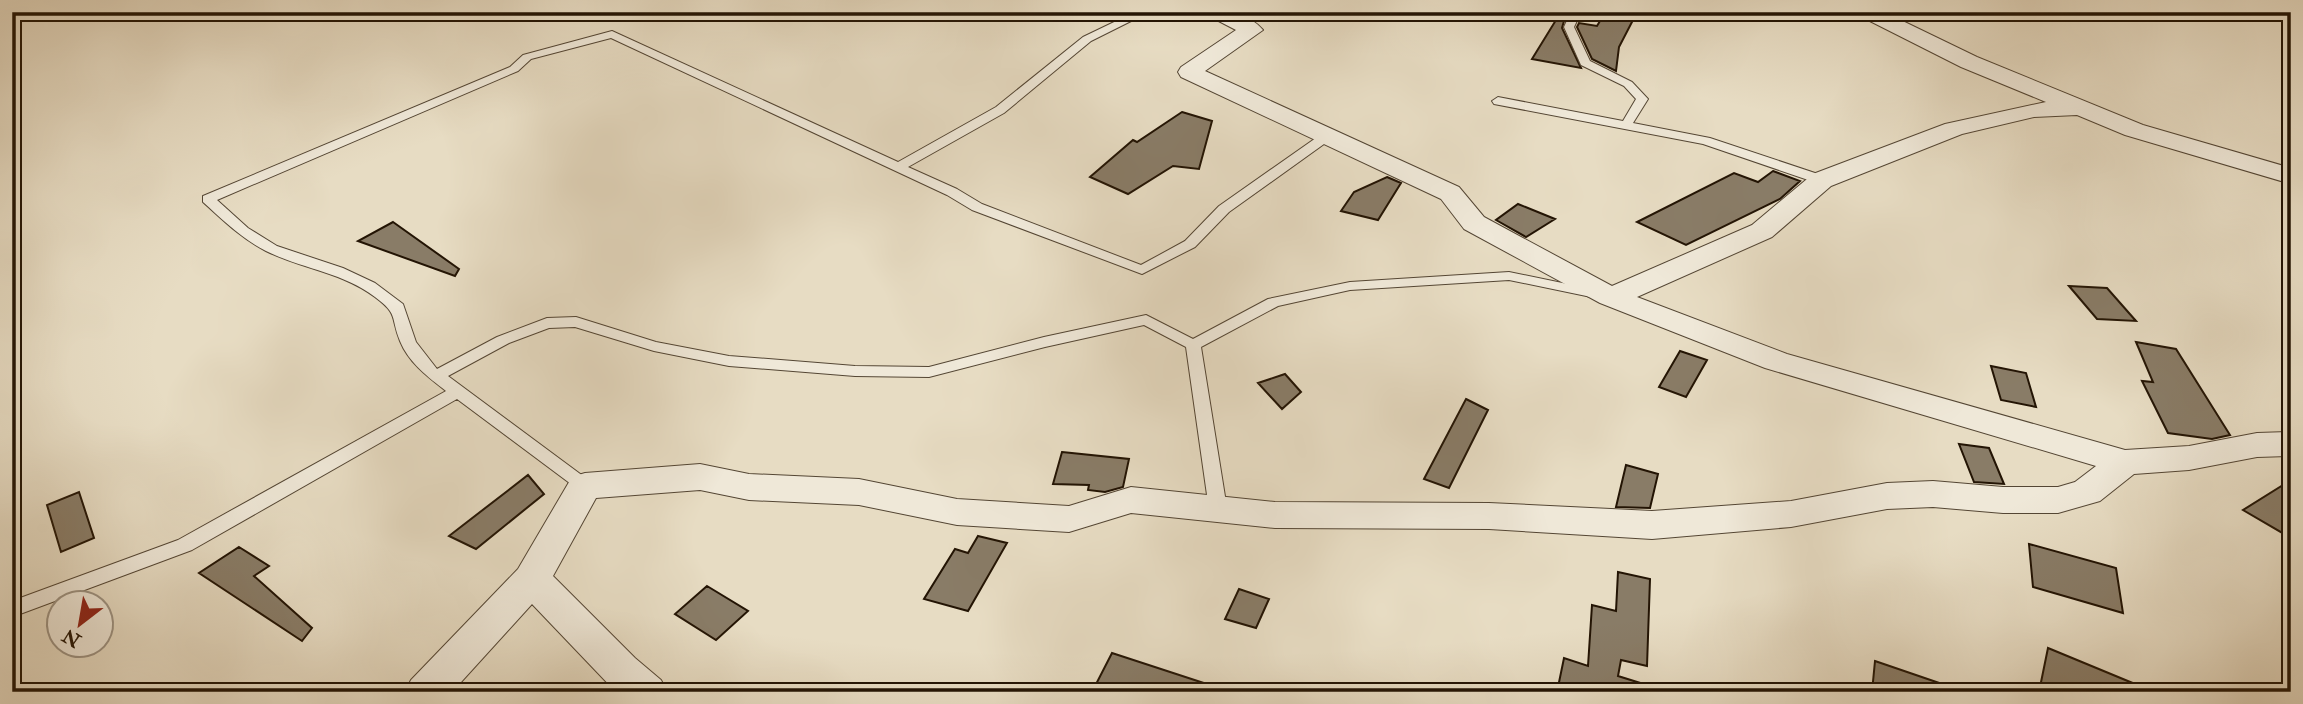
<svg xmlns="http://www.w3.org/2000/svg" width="2303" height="704" font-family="'IM FELL Double Pica',serif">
	<rect width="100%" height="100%" fill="#e7dcc3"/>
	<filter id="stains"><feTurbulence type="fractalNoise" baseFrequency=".00286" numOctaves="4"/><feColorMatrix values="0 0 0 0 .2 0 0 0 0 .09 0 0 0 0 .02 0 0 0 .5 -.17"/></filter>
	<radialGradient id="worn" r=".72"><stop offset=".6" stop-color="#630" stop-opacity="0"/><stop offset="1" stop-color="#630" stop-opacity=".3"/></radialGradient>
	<path fill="#897c67" stroke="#231404" stroke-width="2" d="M 1603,16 L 1633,20 L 1619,47 L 1616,71 L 1592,59 L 1577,27 L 1579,23 L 1597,26 Z
		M 1556,20 L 1564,21 L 1562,28 L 1581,68 L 1532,59 Z
		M 1182,112 L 1212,121 L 1199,169 L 1173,166 L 1128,194 L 1090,177 L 1133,140 L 1137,142 Z
		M 1773,171 L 1800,181 L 1780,199 L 1686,245 L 1637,222 L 1734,173 L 1758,182 Z
		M 1387,177 L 1401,183 L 1378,220 L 1341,211 L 1354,192 Z
		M 1518,204 L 1555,219 L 1526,237 L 1496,220 Z
		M 393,222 L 459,269 L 455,276 L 358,241 Z
		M 2069,286 L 2107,288 L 2136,321 L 2097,319 Z
		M 2136,342 L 2176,349 L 2230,435 L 2212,439 L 2168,433 L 2142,381 L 2153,382 Z
		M 1680,351 L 1707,360 L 1686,397 L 1659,387 Z
		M 1991,366 L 2026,373 L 2036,407 L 2001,400 Z
		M 1285,374 L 1301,392 L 1282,409 L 1258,383 Z
		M 1466,399 L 1488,410 L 1449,488 L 1424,479 Z
		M 1959,444 L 1989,448 L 2004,484 L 1974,482 Z
		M 1062,452 L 1129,459 L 1123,487 L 1105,492 L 1088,490 L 1089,485 L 1053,484 Z
		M 1626,465 L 1658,474 L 1650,508 L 1616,507 Z
		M 528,475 L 544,494 L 476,549 L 449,536 Z
		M 2291,480 L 2291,538 L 2243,510 Z
		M 79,492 L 94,538 L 61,552 L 47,505 Z
		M 978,536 L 1007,543 L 968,611 L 924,599 L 955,549 L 968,553 Z
		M 2029,544 L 2116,568 L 2123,613 L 2033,587 Z
		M 239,547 L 269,566 L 254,576 L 312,628 L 302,641 L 199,573 Z
		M 1618,572 L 1650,579 L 1647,666 L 1621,660 L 1618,676 L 1650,686 L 1649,692 L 1557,692 L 1564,658 L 1588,666 L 1592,605 L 1616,611 Z
		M 707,586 L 748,611 L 716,640 L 675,614 Z
		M 1239,589 L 1269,599 L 1256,628 L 1225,619 Z
		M 2048,648 L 2152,691 L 2152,692 L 2039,692 Z
		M 1112,653 L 1213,686 L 1213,692 L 1092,692 Z
		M 1875,661 L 1951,687 L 1951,692 L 1872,692 Z"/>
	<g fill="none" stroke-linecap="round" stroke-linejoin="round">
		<g stroke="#544634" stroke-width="2">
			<path id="lane" d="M 1135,12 L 1149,12 L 1091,41 L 1004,113 L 908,167 L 957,189 L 982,204 L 1141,265 L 1185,241 L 1219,206 L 1323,133 L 1331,133 L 1331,139 L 1229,212 L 1195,247 L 1142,274 L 972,210 L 947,195 L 611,38 L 531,59 L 518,71 L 217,200 L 248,228 L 277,246 L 343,268 L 375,283 L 403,304 L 416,342 L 437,369 L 497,337 L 547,318 L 576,317 L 656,342 L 729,356 L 855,366 L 929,367 L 1044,337 L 1146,315 L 1193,339 L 1268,299 L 1350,282 L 1509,272 L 1596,290 L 1603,294 L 1596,298 L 1509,280 L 1350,290 L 1278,306 L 1201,347 L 1227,509 L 1224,514 L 1212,514 L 1209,509 L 1186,347 L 1144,325 L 1045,347 L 929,377 L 855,376 L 729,366 L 654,351 L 575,327 L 549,328 L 509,343 L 448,376 L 591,482 L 594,486 L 591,490 L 579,490 L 457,399 L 192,550 L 12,617 L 12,601 L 178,540 L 446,391 C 428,377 409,363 400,341 C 390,316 399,315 375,297 C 342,272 302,269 266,251 C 242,239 223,220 203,202 L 203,196 L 510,67 L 523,55 L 612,31 L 898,162 L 996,107 L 1083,37 Z
				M 1571,12 L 1581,12 L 1574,27 L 1590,61 L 1632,82 L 1648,99 L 1633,123 L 1710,138 L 1827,177 L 1829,180 L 1827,183 L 1817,183 L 1703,144 L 1494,104 L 1492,101 L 1498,97 L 1623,121 L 1636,99 L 1624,86 L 1581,65 L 1564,27 Z"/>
		</g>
		<g stroke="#544634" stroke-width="2">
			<path id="street" d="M 1206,12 C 1226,12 1249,13 1263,30 L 1205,71 L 1459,187 L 1484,217 L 1612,286 L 1752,225 L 1813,174 L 1945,124 L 2046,102 L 1961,67 L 1860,16 L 1857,12 L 1884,12 L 1977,57 L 2143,125 L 2291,168 L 2291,184 L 2125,135 L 2077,115 L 2034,117 L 1962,134 L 1831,186 L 1772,237 L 1637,297 L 1787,354 L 2125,450 L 2189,446 L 2257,433 L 2291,432 L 2291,456 L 2257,457 L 2189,470 L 2134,474 L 2100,501 L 2058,513 L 2003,513 L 1933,507 L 1887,509 L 1791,527 L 1652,539 L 1489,529 L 1275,528 L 1131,513 L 1069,532 L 957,525 L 859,505 L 749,500 L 700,490 L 596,498 L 553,576 L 635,658 L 661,680 L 667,692 L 616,692 L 532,604 L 452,692 L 405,692 L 411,680 L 518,569 L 572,477 L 585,473 L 700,464 L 749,474 L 859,479 L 957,499 L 1069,506 L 1131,487 L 1275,502 L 1489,503 L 1652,511 L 1791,501 L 1887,483 L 1933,481 L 2003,487 L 2058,487 L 2075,482 L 2096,466 L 1765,368 L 1600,303 L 1464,229 L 1441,199 L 1181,77 L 1178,72 L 1181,67 L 1236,30 L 1209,16 Z"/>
		</g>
		<use href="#lane" fill="#efe8d8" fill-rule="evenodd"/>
		<use href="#street" fill="#efe8d8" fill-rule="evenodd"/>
	</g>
	<rect width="2303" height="704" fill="none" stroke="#e7dcc3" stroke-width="42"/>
	<rect x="14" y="14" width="2275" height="676" fill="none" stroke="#231404" stroke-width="3.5"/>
	<rect x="21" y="21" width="2261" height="662" fill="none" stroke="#231404" stroke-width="2"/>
	<g transform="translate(80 624) rotate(211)"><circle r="33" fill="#efe8d8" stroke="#9d9383" stroke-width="2"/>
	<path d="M0-5L12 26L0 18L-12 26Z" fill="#8f2418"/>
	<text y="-10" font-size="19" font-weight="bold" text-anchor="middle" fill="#231404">N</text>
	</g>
	<rect width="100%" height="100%" filter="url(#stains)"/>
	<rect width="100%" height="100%" fill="url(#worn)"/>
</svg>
